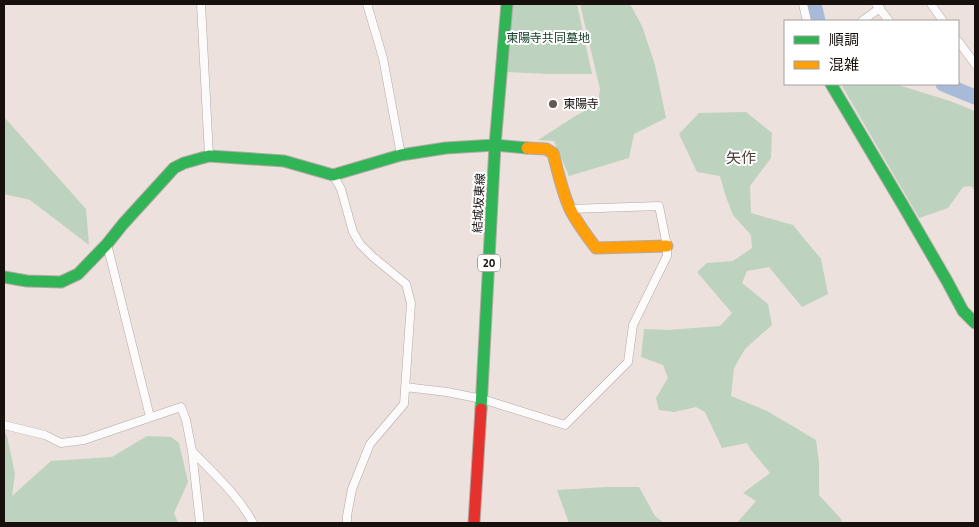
<svg xmlns="http://www.w3.org/2000/svg" width="979" height="527" font-family="'Titillium Web','Noto Sans JP',sans-serif">
	<rect width="100%" height="100%" fill="#ece1dc"/>
	<path fill="#bdd2bf" d="M 513,4 L 577,4 L 592,74 L 548,74 L 507,72 Z
		M 580,4 L 630,4 L 642,26 L 655,65 L 666,118 L 634,134 L 629,158 L 569,176 L 554,141 L 538,140 L 577,115 L 598,104 L 600,89 Z
		M 847,84 L 895,84 L 950,101 L 975,111 L 975,191 L 971,186 L 963,187 L 948,208 L 919,218 L 842,86 Z
		M 746,112 L 772,133 L 771,158 L 750,186 L 751,213 L 793,225 L 821,259 L 828,294 L 802,307 L 769,267 L 747,271 L 742,283 L 768,304 L 772,325 L 745,349 L 734,368 L 731,396 L 767,411 L 816,440 L 819,462 L 819,495 L 841,519 L 842,523 L 737,523 L 756,501 L 743,493 L 770,473 L 751,450 L 747,443 L 722,448 L 705,412 L 696,407 L 674,412 L 659,410 L 656,398 L 668,378 L 663,365 L 641,357 L 644,329 L 668,330 L 720,326 L 732,313 L 697,272 L 707,263 L 733,261 L 752,248 L 751,235 L 733,215 L 726,197 L 720,176 L 697,172 L 679,134 L 699,113 Z
		M 4,117 L 86,209 L 89,245 L 30,200 L 4,194 Z
		M 4,430 L 7,436 L 15,474 L 12,496 L 51,461 L 112,457 L 147,436 L 171,437 L 179,443 L 188,482 L 174,513 L 178,523 L 4,523 Z
		M 607,487 L 639,487 L 655,516 L 664,523 L 569,523 L 557,490 Z"/>
	<g fill="none" stroke-linecap="round" stroke-linejoin="round">
		<path stroke="#a7bada" stroke-width="15" d="M 814,4 L 818,21
			M 943,84 L 975,97"/>
		<g stroke="#b2a9a6" stroke-width="9">
			<path id="street" d="M 201,4 L 209,156
				M 367,4 L 383,58 L 401,155
				M 803,4 L 807,21
				M 876,4 L 889,21
				M 931,4 L 943,21
				M 862,21 L 880,8
				M 958,41 L 975,64
				M 333,175 L 341,189 L 353,232 L 360,244 L 373,257 L 406,284 L 411,303 L 404,404 L 370,444 L 352,489 L 347,516 L 347,523
				M 107,244 L 150,417
				M 405,387 L 447,392 L 482,399 L 565,425 L 628,362 L 633,325 L 667,256 L 667,246 L 659,206 L 570,209
				M 4,425 L 45,435 L 61,443 L 84,440 L 181,407 L 186,420 L 192,451 L 200,523
				M 192,451 C 214,474 238,495 253,523"/>
		</g>
		<g stroke="#b2a9a6" stroke-width="13">
			<path id="fast" d="M 831,84 L 904,207 L 947,281 L 963,311 L 975,323
				M 4,277 L 27,281 L 61,282 L 78,274 L 107,244 L 123,224 L 174,168 L 184,163 L 209,156 L 284,161 L 333,175 L 401,155 L 446,148 L 495,145 L 527,148
				M 481,409 L 495,145 L 507,4"/>
		</g>
		<g stroke="#b2a9a6" stroke-width="13">
			<path id="slow" d="M 527,148 L 546,149 L 553,153 C 558,172 562,191 570,209 C 577,223 587,236 596,248 L 667,246"/>
		</g>
		<g stroke="#b2a9a6" stroke-width="13">
			<path id="jam" d="M 474,523 L 481,409"/>
		</g>
		<use href="#street" stroke="#fcfafa" stroke-width="8"/>
		<use href="#fast" stroke="#30b455" stroke-width="11"/>
		<use href="#slow" stroke="#ff9f0a" stroke-width="11"/>
		<use href="#jam" stroke="#e5322d" stroke-width="11"/>
	</g>
	<circle fill="#625955" stroke="#fff" stroke-width="2" cx="553" cy="104" r="5"/>
	<g text-anchor="middle" stroke-width="4" stroke-linejoin="round" paint-order="stroke">
		<rect fill="#fff" stroke="#5d5856" stroke-width="1" x="478" y="254.5" width="22" height="17" rx="4"/>
		<g font-size="11" font-weight="bold" fill="#17100d">
			<text x="489" y="267">20</text>
		</g>
		<g font-size="12" fill="#154129" stroke="#fff">
			<text x="548" y="42">東陽寺共同墓地</text>
		</g>
		<g font-size="12" fill="#17100d" stroke="#fff" text-anchor="start">
			<text x="563" y="108">東陽寺</text>
		</g>
		<g font-size="12" fill="#17100d" stroke="#fff">
			<text transform="translate(479 203) rotate(-87)" y="4">結城坂東線</text>
		</g>
		<g font-size="15" fill="#4d3e37" stroke="#fff">
			<text x="741" y="163">矢作</text>
		</g>
	</g>
	<rect width="979" height="527" fill="none" stroke="#17100d" stroke-width="10"/>
	<rect x="784" y="20" width="175" height="65" fill="#ffffff" stroke="#a29f9e"/>
	<rect x="794" y="36" width="25" height="8" fill="#30b455" stroke="#a29f9e"/>
	<text x="829" y="45" font-size="15" fill="#17100d">順調</text>
	<rect x="794" y="61" width="25" height="8" fill="#ff9f0a" stroke="#a29f9e"/>
	<text x="829" y="70" font-size="15" fill="#17100d">混雑</text>
</svg>
